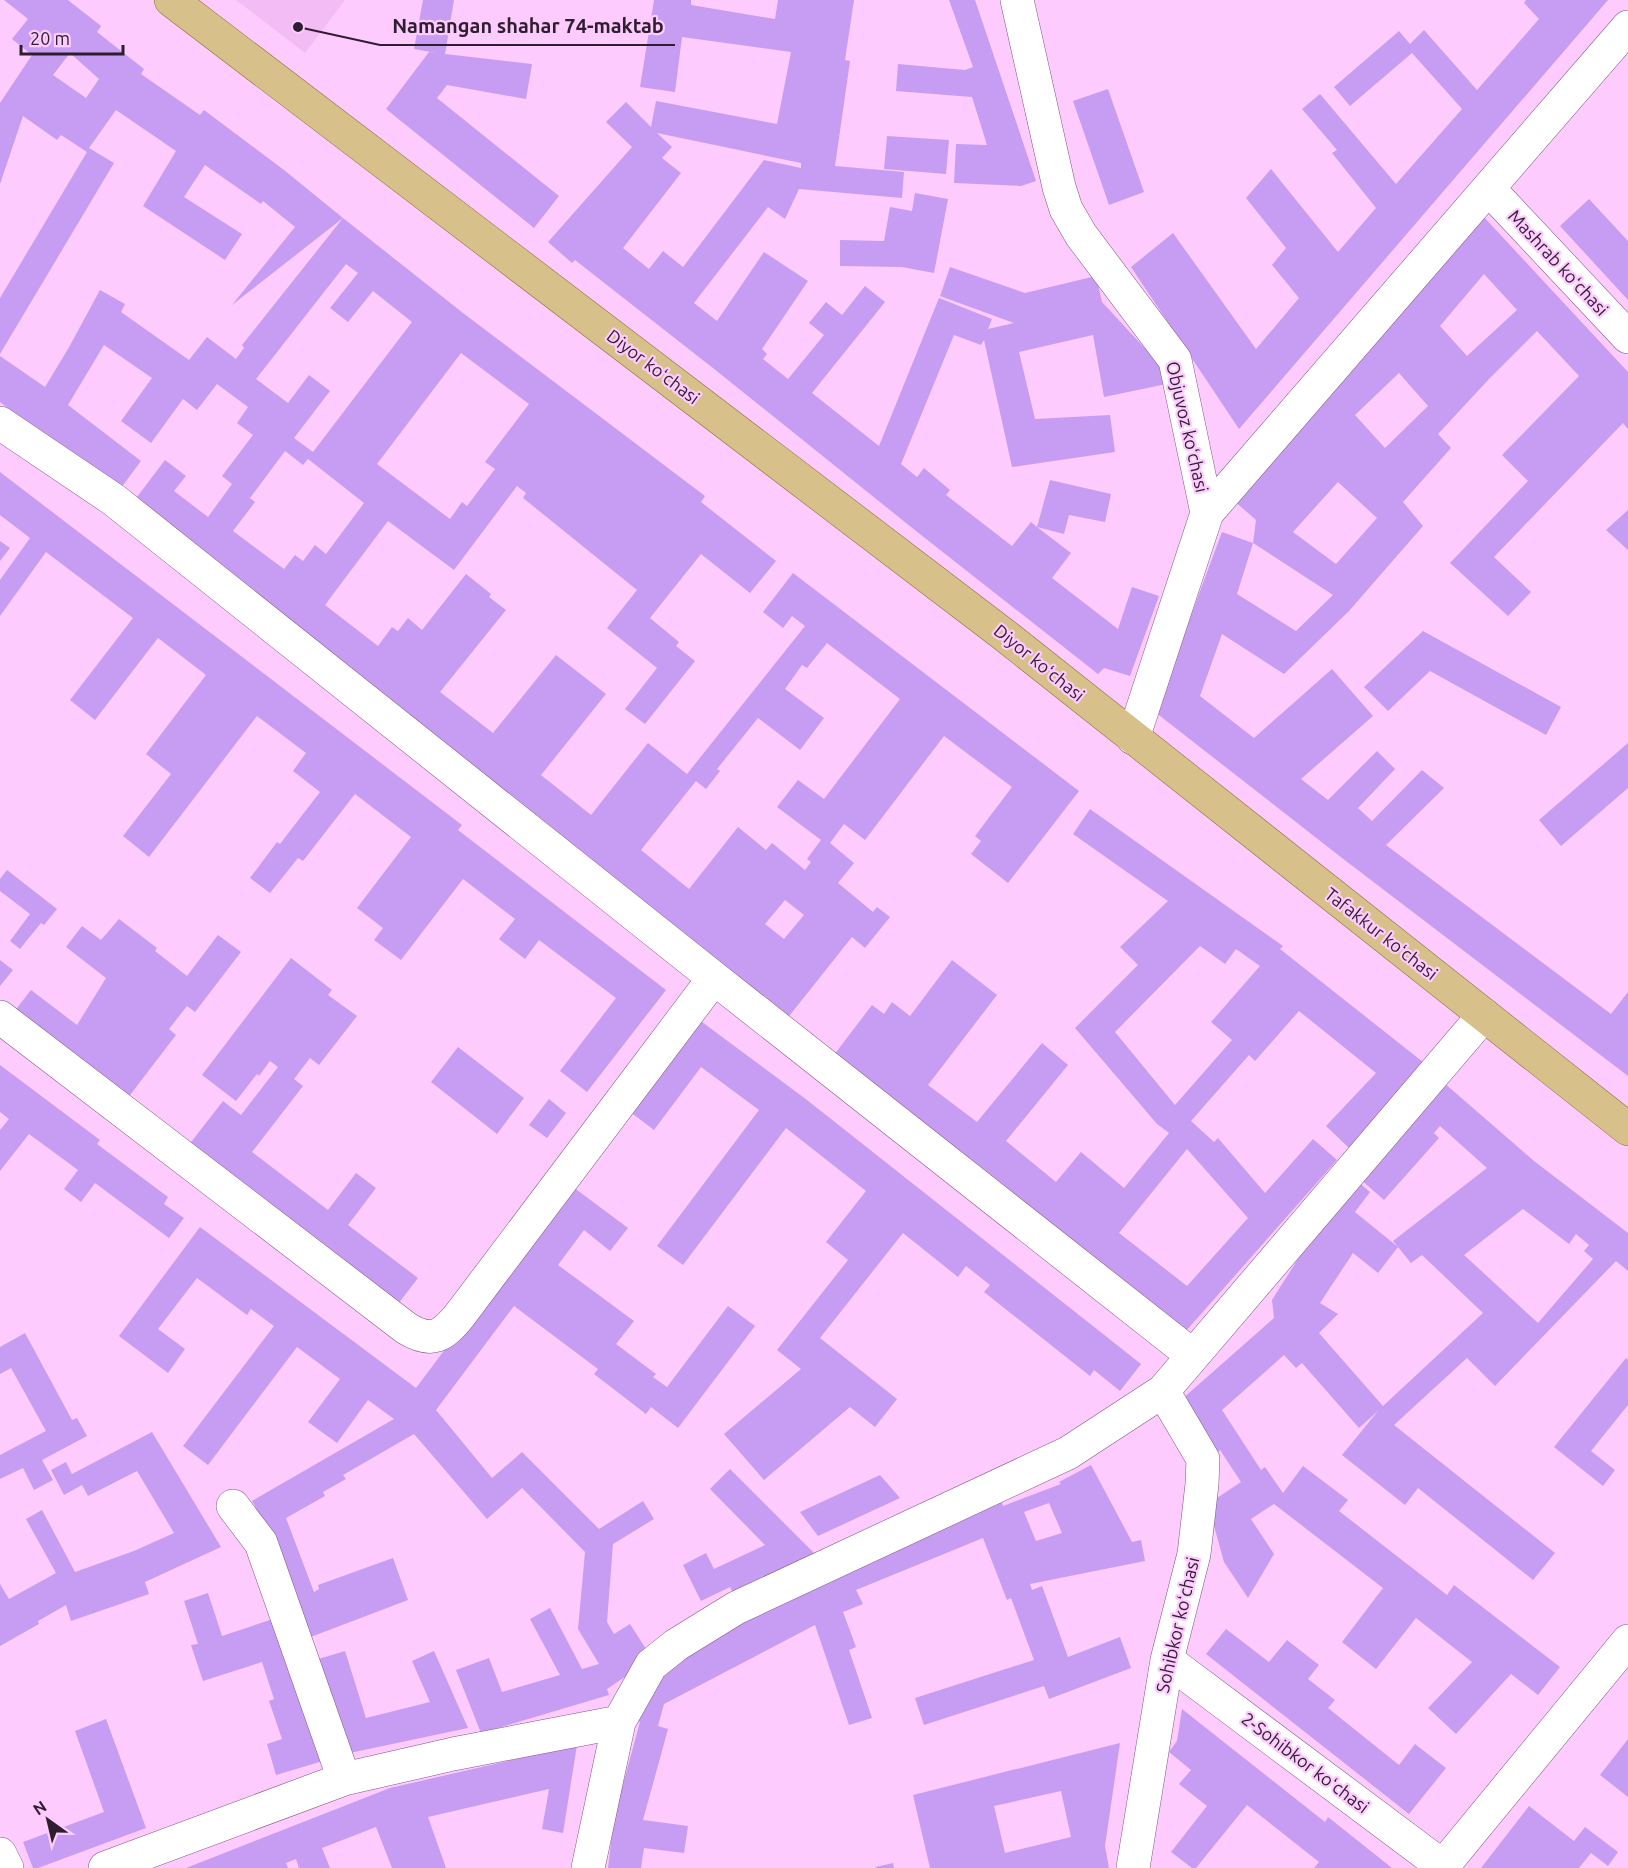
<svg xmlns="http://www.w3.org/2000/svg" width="1628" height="1868" font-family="Ubuntu,sans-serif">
	<rect width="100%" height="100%" fill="#fdcbfe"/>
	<path fill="#f3bcf4" d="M 236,0 L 345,0 L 305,53 Z"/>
	<path fill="#c69df2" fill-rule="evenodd" d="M 4,0 L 68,0 L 101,26 L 97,32 L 144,69 L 141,74 L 200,115 L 204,110 L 284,170 L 343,218 L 232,305 L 295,227 L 263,201 L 261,204 L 205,165 L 184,197 L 242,234 L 225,260 L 143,206 L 176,151 L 116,110 L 89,148 L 114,163 L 0,354 L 0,298 L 87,152 L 61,135 L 57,140 L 23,116 L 0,184 L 0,103 L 32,55 L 12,39 L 28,19 ZM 70,53 L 99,79 L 86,98 L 53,75 Z
		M 423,0 L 454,0 L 445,54 L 532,64 L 526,99 L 447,85 L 437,98 L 559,196 L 534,228 L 386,109 L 429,52 L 437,53 L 414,49 Z
		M 654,0 L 691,0 L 691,5 L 775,19 L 778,0 L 854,0 L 845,60 L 850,61 L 835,166 L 904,172 L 902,198 L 799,189 L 785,219 L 768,207 L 694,303 L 717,321 L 764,252 L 808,281 L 762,349 L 767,354 L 763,359 L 788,379 L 824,335 L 809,323 L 826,302 L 842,315 L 865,286 L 885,302 L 812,393 L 879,446 L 939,298 L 992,319 L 988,329 L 1014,323 L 940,296 L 950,267 L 1025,293 L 1096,276 L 1102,302 L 1176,382 L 1104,397 L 1093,335 L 1019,352 L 1035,419 L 1110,415 L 1115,452 L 1012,467 L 984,340 L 981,345 L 954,335 L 901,464 L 917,477 L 924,468 L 950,490 L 946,495 L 1012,546 L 1031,522 L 1037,527 L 1050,480 L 1111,494 L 1105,522 L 1069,515 L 1064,534 L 1037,527 L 1071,553 L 1052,578 L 1118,629 L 1132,587 L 1159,596 L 1130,676 L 1104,668 L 1098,674 L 916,531 L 718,372 L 575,260 L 572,263 L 548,242 L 632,147 L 606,122 L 626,102 L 651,127 L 656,101 L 777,124 L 791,52 L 682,37 L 675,92 L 640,87 ZM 657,133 L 801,163 L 801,168 L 764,160 L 683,267 L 663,251 L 649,269 L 623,248 L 681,173 L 662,158 L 672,147 Z
		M 949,0 L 975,0 L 1036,181 L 1021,186 L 954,183 L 956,144 L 987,145 L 972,97 L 896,91 L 898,64 L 965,70 L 973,67 Z
		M 1526,0 L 1608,0 L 1239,429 L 1131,267 L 1173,233 L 1256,349 L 1299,298 L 1272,265 L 1286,248 L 1246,198 L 1271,169 L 1338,252 L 1376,208 L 1332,153 L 1337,150 L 1302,109 L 1320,94 L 1396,184 L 1462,109 L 1412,53 L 1350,106 L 1334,87 L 1399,31 L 1410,44 L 1424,30 L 1477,90 L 1539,19 L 1524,3 Z
		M 1108,89 L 1144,192 L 1109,205 L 1073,101 Z
		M 887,136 L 949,140 L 946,174 L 884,169 Z
		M 915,193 L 948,199 L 934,273 L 902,267 L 840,266 L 840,240 L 884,241 L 890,207 L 912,211 Z
		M 1589,199 L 1628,241 L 1628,300 L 1560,226 Z
		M 1482,215 L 1628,372 L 1628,429 L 1623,423 L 1494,557 L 1531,592 L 1508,616 L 1450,563 L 1528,481 L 1502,455 L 1579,376 L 1537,331 L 1489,379 L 1438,434 L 1451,448 L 1403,502 L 1423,526 L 1349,611 L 1284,674 L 1222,634 L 1200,696 L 1254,738 L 1332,669 L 1373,716 L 1301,779 L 1328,800 L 1377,751 L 1395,769 L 1358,808 L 1372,821 L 1422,770 L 1444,788 L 1386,845 L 1611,1014 L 1628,992 L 1628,1076 L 1342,858 L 1155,712 L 1222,532 L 1253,543 L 1237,594 L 1296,631 L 1333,595 L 1253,543 L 1256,520 L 1232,499 ZM 1484,274 L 1517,310 L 1467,356 L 1440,326 ZM 1399,373 L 1428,406 L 1385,448 L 1355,415 ZM 1338,482 L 1377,518 L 1336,564 L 1293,532 Z
		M 343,218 L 463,313 L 705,496 L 701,502 L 776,561 L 750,593 L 701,554 L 650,618 L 679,642 L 676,646 L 695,661 L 645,724 L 625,709 L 657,668 L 607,628 L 637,590 L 523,498 L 526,493 L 517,486 L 454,570 L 388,521 L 325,605 L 378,646 L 392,627 L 398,631 L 408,618 L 422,630 L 466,574 L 491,594 L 489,597 L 506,610 L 440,692 L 493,733 L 556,655 L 606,694 L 541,775 L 591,815 L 648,743 L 687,774 L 805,626 L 792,616 L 783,628 L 763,612 L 793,573 L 1079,791 L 1008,883 L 971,854 L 981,841 L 975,836 L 1012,787 L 944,736 L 865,840 L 844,824 L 830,843 L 854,863 L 838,883 L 873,912 L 877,907 L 890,917 L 865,948 L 852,937 L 786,1020 L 398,710 L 401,707 L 305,631 L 134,501 L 165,460 L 186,476 L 174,491 L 208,517 L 232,484 L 222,476 L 253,435 L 237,423 L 248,407 L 217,384 L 197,410 L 183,399 L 151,443 L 121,421 L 152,378 L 104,345 L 68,405 L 141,461 L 118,492 L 0,402 L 0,356 L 45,387 L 68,349 L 100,290 L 125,304 L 121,312 L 189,360 L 207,337 L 236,359 L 244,348 L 242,345 ZM 346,264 L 358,273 L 330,308 L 348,322 L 373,291 L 412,322 L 313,452 L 294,438 L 330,391 L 309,375 L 288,403 L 256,379 ZM 461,353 L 529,404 L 485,462 L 495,469 L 467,506 L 462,502 L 450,519 L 377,464 ZM 285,451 L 303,465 L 308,459 L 364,503 L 326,554 L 315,545 L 303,561 L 295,555 L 284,569 L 233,531 L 255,502 L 250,498 ZM 827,643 L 900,699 L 824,799 L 798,780 L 777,807 L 821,840 L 807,859 L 811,862 L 805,870 L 772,843 L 766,850 L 738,827 L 689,889 L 641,850 L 696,781 L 706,789 L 720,771 L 717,769 L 758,718 L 800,750 L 824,718 L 785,689 L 802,665 L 807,668 ZM 785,900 L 804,915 L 784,939 L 765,924 Z
		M 0,472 L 462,825 L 458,830 L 666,990 L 587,1092 L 560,1071 L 616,998 L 539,940 L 525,959 L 499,939 L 515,919 L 463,879 L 401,960 L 374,940 L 383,928 L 357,908 L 411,837 L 355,794 L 303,861 L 298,858 L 270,893 L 250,878 L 277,842 L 280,844 L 320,792 L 293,771 L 306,753 L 257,716 L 149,857 L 123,836 L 171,774 L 146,754 L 206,675 L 158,638 L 95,720 L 70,700 L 133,618 L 46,552 L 0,616 L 0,580 L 30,538 L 0,515 Z
		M 1628,510 L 1628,550 L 1606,530 Z
		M 0,541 L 10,548 L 0,561 Z
		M 1423,631 L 1561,707 L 1546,735 L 1430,671 L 1388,711 L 1364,687 Z
		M 1628,743 L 1628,788 L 1561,846 L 1539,820 Z
		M 1090,809 L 1283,946 L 1280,949 L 1423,1062 L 1424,1068 L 1349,1148 L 1326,1126 L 1376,1073 L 1299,1011 L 1255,1061 L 1249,1055 L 1191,1121 L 1214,1142 L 1218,1138 L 1265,1193 L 1313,1139 L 1337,1160 L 1186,1331 L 984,1169 L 834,1055 L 872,1005 L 884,1014 L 892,1002 L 910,1016 L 952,960 L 997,995 L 928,1085 L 977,1122 L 1042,1043 L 1068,1065 L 1006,1141 L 1056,1182 L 1081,1152 L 1124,1188 L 1169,1133 L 1157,1124 L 1075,1028 L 1138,965 L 1120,947 L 1168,901 L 1073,834 ZM 1200,946 L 1225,964 L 1236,949 L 1260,966 L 1211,1022 L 1232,1040 L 1175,1105 L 1115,1032 ZM 1187,1149 L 1248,1218 L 1187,1286 L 1119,1233 Z
		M 7,870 L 57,909 L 44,925 L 41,923 L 20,949 L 10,941 L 30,914 L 0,891 L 0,879 Z
		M 119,919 L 157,948 L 155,951 L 187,976 L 218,935 L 241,952 L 195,1012 L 187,1006 L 169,1029 L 176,1035 L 127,1099 L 10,1017 L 31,990 L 77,1025 L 106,978 L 66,947 L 82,926 L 101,940 Z
		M 291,958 L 332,990 L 328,995 L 357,1016 L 319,1065 L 310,1058 L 294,1079 L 303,1086 L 252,1152 L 328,1210 L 356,1173 L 376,1188 L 348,1225 L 418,1278 L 395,1308 L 188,1146 L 223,1101 L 241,1115 L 278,1067 L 270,1061 L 259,1076 L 257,1074 L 236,1101 L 202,1075 Z
		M 0,960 L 13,970 L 0,986 Z
		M 698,1019 L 807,1100 L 1141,1364 L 1120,1391 L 1094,1370 L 1090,1376 L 984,1292 L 990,1285 L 966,1266 L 958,1277 L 903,1233 L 820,1338 L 897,1399 L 875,1427 L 850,1407 L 764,1480 L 724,1434 L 801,1369 L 777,1350 L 848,1260 L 826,1242 L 866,1191 L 786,1128 L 683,1265 L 657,1246 L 759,1110 L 701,1067 L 654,1130 L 629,1111 Z
		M 458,1047 L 524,1098 L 497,1134 L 431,1082 Z
		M 0,1065 L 100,1140 L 97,1144 L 168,1197 L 164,1204 L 184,1218 L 169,1238 L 95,1183 L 81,1202 L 64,1189 L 78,1170 L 29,1134 L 0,1171 L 0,1130 L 9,1119 L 0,1112 Z
		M 1443,1082 L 1534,1161 L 1628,1233 L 1628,1271 L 1616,1261 L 1495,1386 L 1467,1358 L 1394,1425 L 1555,1553 L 1533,1580 L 1418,1488 L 1405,1505 L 1342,1455 L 1378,1411 L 1359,1428 L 1302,1363 L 1296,1368 L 1284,1355 L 1222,1410 L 1261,1470 L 1265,1467 L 1283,1493 L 1303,1466 L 1348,1500 L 1339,1511 L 1447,1595 L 1454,1585 L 1560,1667 L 1538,1695 L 1511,1674 L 1456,1734 L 1428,1708 L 1472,1662 L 1416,1618 L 1376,1669 L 1342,1642 L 1383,1588 L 1274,1504 L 1251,1519 L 1274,1554 L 1248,1598 L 1224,1562 L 1208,1504 L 1241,1482 L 1220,1450 L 1216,1454 L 1181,1400 L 1274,1318 L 1272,1300 L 1319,1226 L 1356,1180 L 1370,1192 L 1355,1212 L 1398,1247 L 1393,1241 L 1487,1168 L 1440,1126 L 1434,1133 L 1439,1138 L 1384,1200 L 1359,1178 ZM 1523,1209 L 1569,1244 L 1576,1234 L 1589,1245 L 1584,1251 L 1593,1259 L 1538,1323 L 1464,1255 ZM 1398,1247 L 1411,1263 L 1422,1255 L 1483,1313 L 1383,1406 L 1319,1333 L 1338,1314 L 1320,1303 L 1353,1253 L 1378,1273 Z
		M 549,1099 L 566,1113 L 547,1138 L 529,1125 Z
		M 569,1184 L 628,1228 L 610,1251 L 584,1230 L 558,1265 L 634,1321 L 616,1344 L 656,1374 L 653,1377 L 667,1387 L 728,1306 L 755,1326 L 678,1428 L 651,1407 L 646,1414 L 594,1374 L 598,1369 L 514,1306 L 436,1410 L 492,1478 L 522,1452 L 599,1529 L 643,1501 L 654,1519 L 613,1544 L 607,1622 L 614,1634 L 630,1624 L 646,1649 L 635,1670 L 607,1689 L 609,1695 L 481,1733 L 456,1670 L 489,1658 L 502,1692 L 560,1675 L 530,1619 L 550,1608 L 582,1669 L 599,1664 L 578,1629 L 585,1552 L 522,1488 L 487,1519 L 414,1434 L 343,1475 L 346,1479 L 323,1492 L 325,1496 L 286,1518 L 314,1592 L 319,1589 L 318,1585 L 393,1558 L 408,1600 L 308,1638 L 268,1528 L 252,1501 L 394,1419 L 368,1400 L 337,1443 L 308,1422 L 340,1379 L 297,1347 L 208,1465 L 183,1446 L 274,1326 L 251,1309 L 247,1315 L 197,1278 L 158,1329 L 185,1349 L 168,1373 L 119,1336 L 200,1227 L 416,1388 Z
		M 25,1333 L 72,1420 L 77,1418 L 87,1436 L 42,1460 L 53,1480 L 34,1490 L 23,1468 L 0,1479 L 0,1455 L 46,1431 L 11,1368 L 0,1374 L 0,1347 Z
		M 1626,1358 L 1628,1360 L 1628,1405 L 1591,1451 L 1615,1470 L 1603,1486 L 1554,1447 Z
		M 152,1432 L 221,1547 L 145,1582 L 149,1594 L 71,1621 L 66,1605 L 38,1621 L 39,1624 L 0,1646 L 0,1584 L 9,1599 L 56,1573 L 26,1519 L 42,1510 L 75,1572 L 134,1551 L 174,1533 L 137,1471 L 88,1496 L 82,1485 L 64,1495 L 51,1470 L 66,1462 L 72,1474 Z
		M 1091,1465 L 1132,1542 L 1141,1540 L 1145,1561 L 1030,1584 L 1032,1590 L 1042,1586 L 1068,1657 L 1120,1637 L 1131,1668 L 1049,1699 L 1044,1686 L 924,1725 L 915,1698 L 1034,1660 L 1011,1598 L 1007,1600 L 983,1538 L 856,1590 L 863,1604 L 843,1612 L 856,1647 L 849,1650 L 872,1718 L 849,1725 L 815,1625 L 664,1704 L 658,1726 L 668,1729 L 643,1820 L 688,1826 L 684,1853 L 644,1848 L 641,1868 L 608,1868 L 614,1817 L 640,1722 L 637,1721 L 665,1656 L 1002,1502 L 1003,1506 L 1061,1484 L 1059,1482 ZM 1049,1503 L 1062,1533 L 1036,1541 L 1024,1512 Z
		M 730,1469 L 815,1554 L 736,1598 L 730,1587 L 701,1601 L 683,1565 L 706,1553 L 714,1569 L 765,1545 L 710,1489 Z
		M 880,1475 L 900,1498 L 818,1536 L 800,1512 Z
		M 208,1593 L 222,1636 L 276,1618 L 323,1761 L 276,1775 L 267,1744 L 282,1739 L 269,1701 L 274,1699 L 262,1662 L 203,1681 L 191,1645 L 198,1644 L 184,1601 Z
		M 1226,1629 L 1269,1662 L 1287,1640 L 1319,1665 L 1308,1679 L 1335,1700 L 1328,1708 L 1399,1765 L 1415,1744 L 1446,1768 L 1409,1814 L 1206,1654 Z
		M 345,1651 L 366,1718 L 430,1702 L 412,1661 L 434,1651 L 468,1728 L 345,1754 L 315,1660 Z
		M 1182,1709 L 1325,1822 L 1328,1817 L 1392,1868 L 1314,1868 L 1319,1862 L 1247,1805 L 1196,1868 L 1192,1868 L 1171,1852 L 1207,1806 L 1179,1784 L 1191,1770 L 1169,1752 L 1177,1741 Z
		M 106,1719 L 146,1828 L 38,1868 L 33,1868 L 23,1842 L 104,1812 L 75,1731 Z
		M 1628,1739 L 1628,1797 L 1600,1775 Z
		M 1120,1743 L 1105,1846 L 1109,1868 L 930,1868 L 913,1795 ZM 1061,1791 L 1071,1837 L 1005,1853 L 994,1806 Z
		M 577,1745 L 563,1833 L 542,1829 L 549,1789 L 428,1817 L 446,1868 L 392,1868 L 376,1827 L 322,1848 L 330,1868 L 299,1868 L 296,1859 L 286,1863 L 288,1868 L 186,1868 L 390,1788 Z
		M 1529,1806 L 1574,1841 L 1585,1827 L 1618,1852 L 1608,1866 L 1591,1853 L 1579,1868 L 1481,1868 Z
		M 893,1863 L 894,1868 L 876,1868 L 876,1867 Z"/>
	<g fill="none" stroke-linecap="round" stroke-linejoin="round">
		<g stroke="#825683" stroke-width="34">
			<path id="minor" d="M 1017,0 L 1059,187 L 1066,209 L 1081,235 L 1175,360 L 1207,513 L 1133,738
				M 1489,189 L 1628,337
				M 0,423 L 114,500 L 714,978 L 460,1315 C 443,1336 432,1344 406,1328 L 0,1017
				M 1207,513 L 1628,27
				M 714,978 L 1192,1355
				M 233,1506 L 261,1543 L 344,1779
				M 1167,1660 L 1445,1868
				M 0,1854 L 7,1868
				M 1443,1866 L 1628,1641
				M 105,1868 L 344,1779 L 453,1754 L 619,1722 L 651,1665 L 676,1645 L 736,1608 L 1068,1453 L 1163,1391 L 1484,1015
				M 588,1868 L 619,1722
				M 1133,1868 L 1167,1660 L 1194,1554 L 1202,1484 L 1203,1459 L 1163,1391"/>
		</g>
		<g stroke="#8b6c37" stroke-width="34">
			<path id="major" d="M 171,0 L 1003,634 L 1628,1129"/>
		</g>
		<use href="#minor" stroke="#fff" stroke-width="33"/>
		<use href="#major" stroke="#d7c089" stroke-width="33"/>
	</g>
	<g text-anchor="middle" stroke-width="4.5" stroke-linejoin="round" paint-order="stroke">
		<g font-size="18" fill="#2f1d30" stroke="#fdcbfe">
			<text transform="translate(1558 263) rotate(47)" y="6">Mashrab koʻchasi</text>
			<text transform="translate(653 367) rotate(37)" y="6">Diyor koʻchasi</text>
			<text transform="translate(1187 427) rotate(77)" y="6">Objuvoz koʻchasi</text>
			<text transform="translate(1039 663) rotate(39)" y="6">Diyor koʻchasi</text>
			<text transform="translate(1381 934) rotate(38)" y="6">Tafakkur koʻchasi</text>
			<text transform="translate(1178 1625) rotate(-77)" y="6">Sohibkor koʻchasi</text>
			<text transform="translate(1305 1763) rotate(37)" y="6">2-Sohibkor koʻchasi</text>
		</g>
	</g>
	<path fill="none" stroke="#2f1d30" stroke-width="2" d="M298 27L380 45H675"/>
	<circle fill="#2f1d30" stroke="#fdcbfe" stroke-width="2" cx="298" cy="27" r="6"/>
	<g font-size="20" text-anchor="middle" font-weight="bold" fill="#2f1d30" stroke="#fdcbfe" stroke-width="4.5" stroke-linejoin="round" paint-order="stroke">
		<text x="528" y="33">Namangan shahar 74-maktab</text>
	</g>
	<g transform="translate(48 1820) rotate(326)" stroke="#fdcbfe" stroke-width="4.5" paint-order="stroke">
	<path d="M0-4.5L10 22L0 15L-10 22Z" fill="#2f1d30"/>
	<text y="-9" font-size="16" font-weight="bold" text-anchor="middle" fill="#2f1d30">N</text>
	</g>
	<path d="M21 45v9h102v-9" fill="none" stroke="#2f1d30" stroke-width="3"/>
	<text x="30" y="45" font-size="18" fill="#2f1d30" stroke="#fdcbfe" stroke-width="4.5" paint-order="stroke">20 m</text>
</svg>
